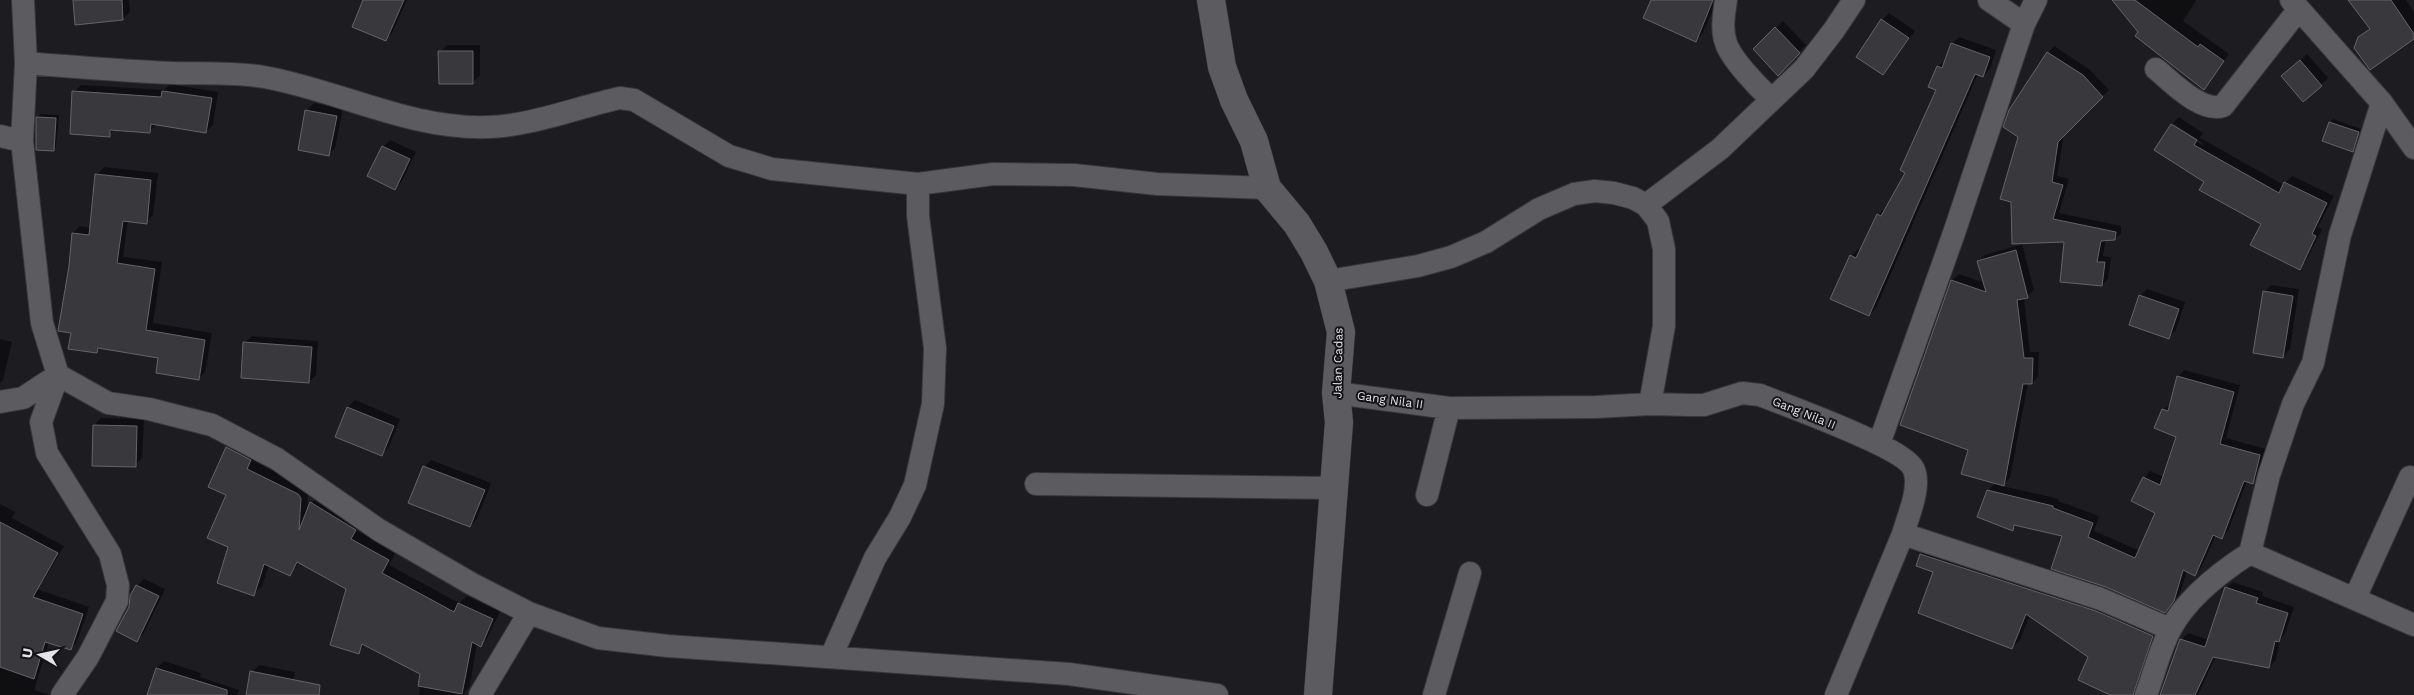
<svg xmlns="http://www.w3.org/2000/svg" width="2414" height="695" font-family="'Work Sans',sans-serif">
	<rect width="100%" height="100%" fill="#1d1d21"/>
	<path fill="#0007" d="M 74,0 L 129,0 L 130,12 L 123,19 Z
		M 364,0 L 407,0 L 392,33 L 385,40 Z
		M 1652,0 L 1717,0 L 1703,33 L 1696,40 Z
		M 2113,0 L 2196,0 L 2183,21 L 2229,54 L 2209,81 L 2140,32 Z
		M 2350,0 L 2406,0 L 2414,12 L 2414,37 L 2359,38 L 2371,27 Z
		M 1889,13 L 1915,31 L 1883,74 L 1882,20 Z
		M 1783,21 L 1806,45 L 1778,74 L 1754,49 Z
		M 1959,37 L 1996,50 L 1990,69 L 1983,76 L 1978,74 L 1876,308 L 1869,315 L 1851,256 L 1858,249 L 1861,251 L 1878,215 L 1885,208 L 1887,209 L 1907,172 L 1938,89 L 1938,67 L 1946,60 L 1952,44 Z
		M 447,45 L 480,45 L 480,75 L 473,82 L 440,52 Z
		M 2054,46 L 2089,69 L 2109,90 L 2064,134 L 2057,176 L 2069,179 L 2059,213 L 2121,226 L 2121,233 L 2115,239 L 2106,239 L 2103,256 L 2111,257 L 2108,279 L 2102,285 L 2065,241 L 2013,242 L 2048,53 Z
		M 2307,54 L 2328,78 L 2321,85 L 2289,70 Z
		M 170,84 L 218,92 L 213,125 L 206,132 L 157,124 L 150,131 L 115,129 L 109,135 L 74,92 L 81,85 L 164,90 Z
		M 314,103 L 343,109 L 335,148 L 328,155 L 299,149 L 307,110 Z
		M 41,114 L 59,115 L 56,147 L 53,150 L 38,117 Z
		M 2179,117 L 2203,133 L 2200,138 L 2284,185 L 2292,176 L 2334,196 L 2318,227 L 2322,229 L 2306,261 L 2299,268 L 2262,224 L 2205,182 L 2172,126 L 2202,145 L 2203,143 L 2173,123 Z
		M 2333,119 L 2361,129 L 2356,147 L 2352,150 L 2330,123 Z
		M 390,140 L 416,152 L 402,181 L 395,188 L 383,147 Z
		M 104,167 L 158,173 L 153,215 L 146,222 L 128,220 L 123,257 L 162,262 L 153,323 L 212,333 L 205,372 L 198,379 L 160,357 L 101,348 L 96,352 L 72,332 L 70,266 L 73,233 L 80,226 L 91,228 L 97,175 Z
		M 2022,244 L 2034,290 L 2024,298 L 2030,352 L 2039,352 L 2038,377 L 2032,383 L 2028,383 L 2010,478 L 2002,486 L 2059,499 L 2058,501 L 2099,516 L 2094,531 L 2140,551 L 2157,512 L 2144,478 L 2150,471 L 2164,477 L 2177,436 L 2163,410 L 2171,404 L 2178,377 L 2184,370 L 2240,385 L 2226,438 L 2266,449 L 2259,476 L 2253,482 L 2247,481 L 2228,531 L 2221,537 L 2216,535 L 2201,568 L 2195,574 L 2187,571 L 2180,593 L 2165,611 L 2064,535 L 2017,525 L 2012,529 L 1988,491 L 1996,482 L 1970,450 L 1901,425 L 1952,280 L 1959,274 L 1985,283 L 1978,261 L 1985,255 Z
		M 2271,285 L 2299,289 L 2290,349 L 2283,357 L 2264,292 Z
		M 2147,289 L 2185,302 L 2176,330 L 2169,337 L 2140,296 Z
		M 252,336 L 318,341 L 316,375 L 309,382 L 244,343 Z
		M 0,339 L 12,342 L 3,380 L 0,383 Z
		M 355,400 L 400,419 L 389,447 L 382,454 L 337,437 L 348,407 Z
		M 101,418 L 144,419 L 142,458 L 135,465 L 94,425 Z
		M 235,440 L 258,452 L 254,461 L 306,487 L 308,490 L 307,511 L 318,495 L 363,522 L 358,531 L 396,552 L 389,565 L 459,603 L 467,596 L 500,611 L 488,637 L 481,645 L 477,643 L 470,685 L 463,695 L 419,695 L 422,673 L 366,644 L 359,652 L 348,588 L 300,562 L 290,574 L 269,565 L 262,586 L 254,594 L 230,547 L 227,448 Z
		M 431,460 L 491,483 L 477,519 L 470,526 L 424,467 Z
		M 0,504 L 15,512 L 12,518 L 64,546 L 44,580 L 37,587 L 0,570 Z
		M 1929,546 L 2160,628 L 2142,679 L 2128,695 L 2113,695 L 2090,657 L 2030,615 L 2020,640 L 2012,648 L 1935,572 L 1917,565 L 1921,554 Z
		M 144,579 L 165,589 L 144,633 L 137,640 L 130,607 L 137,586 Z
		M 2233,582 L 2263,592 L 2262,596 L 2294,607 L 2285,634 L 2280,640 L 2276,660 L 2269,667 L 2216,656 L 2198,695 L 2161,695 L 2181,640 L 2188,633 L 2209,640 L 2226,588 Z
		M 28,586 L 89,607 L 77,642 L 70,649 L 49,642 L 34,690 L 50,695 L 0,695 L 0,652 Z
		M 164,661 L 201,673 L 200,677 L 239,690 L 237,695 L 149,695 L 157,668 Z
		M 259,665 L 295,672 L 290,695 L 247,695 L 252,672 Z"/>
	<path fill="#39393d" stroke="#656468" d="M 73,0 L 122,0 L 123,20 L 75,25 Z
		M 363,0 L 404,0 L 386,41 L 352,27 Z
		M 1651,0 L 1713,0 L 1696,42 L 1643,18 Z
		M 2112,0 L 2135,0 L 2198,47 L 2200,44 L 2224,61 L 2204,90 L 2135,36 L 2138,32 Z
		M 2348,0 L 2391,0 L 2414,34 L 2414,39 L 2370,70 L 2354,48 L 2358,37 L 2370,29 Z
		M 1881,19 L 1909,38 L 1883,75 L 1856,57 Z
		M 1775,27 L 1800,53 L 1778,76 L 1753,49 Z
		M 1951,43 L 1990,57 L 1983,77 L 1975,74 L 1869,316 L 1830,299 L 1850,255 L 1856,258 L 1877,214 L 1881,216 L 1905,173 L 1900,170 L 1936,90 L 1928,87 L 1937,66 L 1942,68 Z
		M 438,51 L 473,51 L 473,84 L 439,84 Z
		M 2047,52 L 2083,75 L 2103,97 L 2058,142 L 2052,182 L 2063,185 L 2053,219 L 2116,232 L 2115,240 L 2101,241 L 2097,262 L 2105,262 L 2102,286 L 2060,282 L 2064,242 L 2012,244 L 2011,202 L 2000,199 L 2018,137 L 2003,127 L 2009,110 Z
		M 2300,60 L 2322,86 L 2303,102 L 2281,76 Z
		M 72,91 L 161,97 L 162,91 L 212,98 L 206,133 L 151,124 L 150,133 L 110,130 L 110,137 L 70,134 Z
		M 305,110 L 337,116 L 329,156 L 298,150 Z
		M 36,117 L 56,118 L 54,151 L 36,150 Z
		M 2329,122 L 2359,132 L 2353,152 L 2322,141 Z
		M 2171,124 L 2197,140 L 2194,145 L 2279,193 L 2284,182 L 2327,203 L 2312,234 L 2316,236 L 2300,270 L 2250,245 L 2261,224 L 2199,190 L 2204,182 L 2154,150 Z
		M 382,146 L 410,159 L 395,190 L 367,176 Z
		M 95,174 L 151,180 L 147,224 L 123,221 L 117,263 L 155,269 L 146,330 L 205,340 L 199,380 L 156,373 L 158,358 L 98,348 L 97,353 L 68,349 L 71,333 L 58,331 L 69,266 L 72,233 L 89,235 Z
		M 2016,250 L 2028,298 L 2017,300 L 2024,358 L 2033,358 L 2032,384 L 2023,384 L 2004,486 L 1961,474 L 1968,450 L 1900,425 L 1951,280 L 1986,292 L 1977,261 Z
		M 2263,291 L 2293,296 L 2283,358 L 2253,353 Z
		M 2139,295 L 2179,309 L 2169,339 L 2129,325 Z
		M 243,342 L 312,347 L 309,383 L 241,378 Z
		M 2177,376 L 2234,392 L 2220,444 L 2260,455 L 2253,484 L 2244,481 L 2222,539 L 2213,535 L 2195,576 L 2183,570 L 2174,601 L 2165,613 L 2106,587 L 2051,569 L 2062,536 L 2014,525 L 2013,531 L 1977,517 L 1987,490 L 2053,506 L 2053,508 L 2093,523 L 2088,537 L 2135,558 L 2155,513 L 2131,501 L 2143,477 L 2160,485 L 2176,437 L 2154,428 L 2162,409 L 2168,411 Z
		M 347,407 L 394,426 L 382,456 L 335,437 Z
		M 93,425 L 137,426 L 136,467 L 92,466 Z
		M 226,447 L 251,460 L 247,469 L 298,494 L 301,498 L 299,530 L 310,502 L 356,530 L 351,539 L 389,560 L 382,573 L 454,612 L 458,603 L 493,619 L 481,647 L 472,642 L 462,694 L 418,686 L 420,674 L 362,644 L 359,654 L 330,645 L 346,589 L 297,562 L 290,576 L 264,564 L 254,596 L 217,583 L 228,547 L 207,538 L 226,495 L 208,487 Z
		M 423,466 L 485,490 L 470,527 L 408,503 Z
		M 0,522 L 58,553 L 33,597 L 83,614 L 71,650 L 45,642 L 34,679 L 0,667 Z
		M 1920,554 L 2096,611 L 2153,636 L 2133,695 L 2110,695 L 2078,680 L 2088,657 L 2026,614 L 2012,649 L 1918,613 L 1933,572 L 1916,566 Z
		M 136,585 L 159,596 L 137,642 L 116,631 L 129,607 L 130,596 Z
		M 2225,587 L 2258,598 L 2256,603 L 2288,613 L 2279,642 L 2275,641 L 2269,668 L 2213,657 L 2195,695 L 2160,695 L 2180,639 L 2205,647 Z
		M 156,668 L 227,690 L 227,695 L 147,695 Z
		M 250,671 L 320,685 L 319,695 L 246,695 Z"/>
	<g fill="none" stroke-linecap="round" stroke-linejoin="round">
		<g stroke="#38373a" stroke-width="24">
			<path id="street" d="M 23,0 L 26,63 L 22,141 L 42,323 L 58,375 L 41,422 L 47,453 L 110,554 L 118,585 L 117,601 L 88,657 L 62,695
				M 1726,0 C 1724,14 1721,29 1726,43 C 1731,59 1759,88 1771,99
				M 1989,0 L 2024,24
				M 2291,0 L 2382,103 L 2414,148
				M 26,63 C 75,67 124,71 173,73 C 203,74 235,72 264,77 C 338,90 411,130 488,127 C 531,126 578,107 620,98 L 634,100 L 729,156 L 772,169 L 918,184 L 993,174 L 1074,175 L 1157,184 L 1267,188
				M 2156,69 C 2172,82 2201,113 2223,106 L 2299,9
				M 0,136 L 22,141
				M 1646,205 L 1720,149 L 1804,69 L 1834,30 L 1854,0
				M 1328,281 L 1418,266 L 1451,257 L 1486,242 L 1539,209 L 1574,194 L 1595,191 L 1614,193 L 1633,198 L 1646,205 L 1658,221 L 1664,249 L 1664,326 L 1650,404
				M 1336,393 L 1449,408 L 1596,407 L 1650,404 L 1689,405 L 1704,405 L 1742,393 L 1760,395 C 1787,406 1906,448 1914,470 C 1921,488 1908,516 1903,534 L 2101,599 L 2170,629
				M 0,402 L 23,398 L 58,375 L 108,403 L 149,409 L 212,425 L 277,459 L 379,530 L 472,584 L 529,613 L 598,638 L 668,646 L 1069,674 L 1217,695
				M 1879,444 L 1954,233 L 2024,24 L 2036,0
				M 1036,484 L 1333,488
				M 1427,495 L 1449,408
				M 2250,553 L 2414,625
				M 2355,598 L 2410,477
				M 831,657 L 875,558 L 900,517 L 915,485 L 933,404 L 935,348 L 918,216 L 918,184
				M 480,695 L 529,613
				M 1434,695 L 1470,573
				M 1836,695 L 1903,534
				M 2146,695 C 2154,674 2160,649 2170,630 C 2186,599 2222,571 2250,553 L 2269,475 L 2293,404 L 2313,363 L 2340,235 L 2382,103"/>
		</g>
		<g stroke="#38373a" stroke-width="29">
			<path id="secondary" d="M 1211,0 L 1222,67 L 1234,100 L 1254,141 L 1267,188 L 1297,224 L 1314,252 L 1328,281 L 1341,332 L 1336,393 L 1339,422 L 1318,695"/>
		</g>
		<use href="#street" stroke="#5c5b60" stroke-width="22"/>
		<use href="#secondary" stroke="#5c5b60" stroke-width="28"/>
	</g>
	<g text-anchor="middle" stroke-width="4" stroke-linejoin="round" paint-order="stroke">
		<g font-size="12" fill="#e3e2e5" stroke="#141417">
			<text transform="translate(1338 363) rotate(-89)" y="4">Jalan Cadas</text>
			<text transform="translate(1390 400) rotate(8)" y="4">Gang Nila II</text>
			<text transform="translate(1804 413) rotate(22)" y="4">Gang Nila II</text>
		</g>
	</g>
	<g transform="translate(40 655) rotate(279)" stroke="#141417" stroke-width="4" paint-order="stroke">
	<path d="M0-4L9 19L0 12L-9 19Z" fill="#e3e2e5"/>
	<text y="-8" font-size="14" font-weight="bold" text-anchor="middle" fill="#e3e2e5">U</text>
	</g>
</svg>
